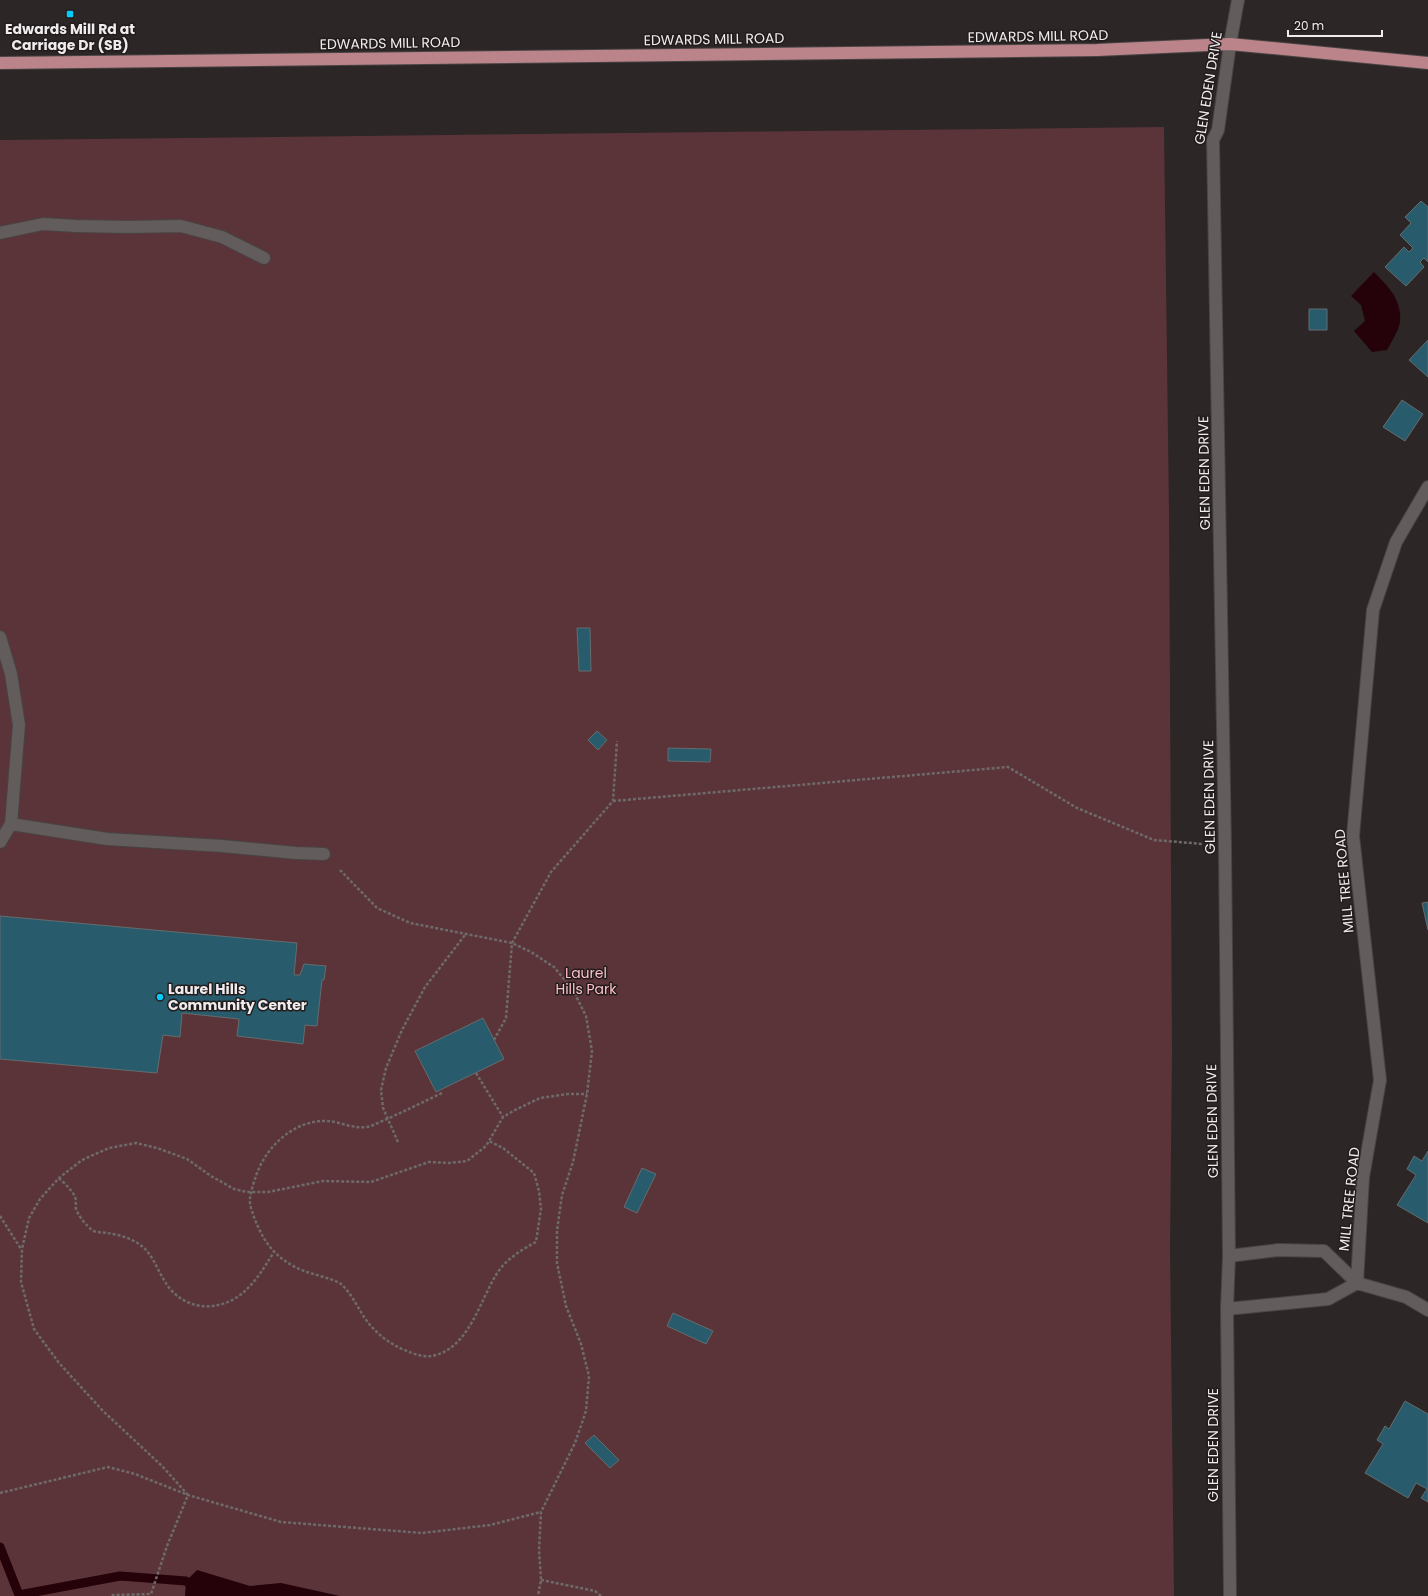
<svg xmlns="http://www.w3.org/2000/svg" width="1428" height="1596" font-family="Poppins,sans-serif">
	<rect width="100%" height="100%" fill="#2c2626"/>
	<path fill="#5a3439" d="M 1164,127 L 1169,511 L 1172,1052 L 1170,1249 L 1174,1596 L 0,1596 L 0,140 Z"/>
	<path fill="#250209" d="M 1374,272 C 1388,286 1402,300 1400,321 C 1400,328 1391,343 1387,350 L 1372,352 L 1354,331 L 1365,321 L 1361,305 L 1351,296 Z
		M 197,1570 L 250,1586 L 281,1583 L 340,1596 L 185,1596 L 186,1581 Z"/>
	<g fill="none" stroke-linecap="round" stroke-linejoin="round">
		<path stroke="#250209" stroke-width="9" d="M 0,1547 L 19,1595 L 120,1576 L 186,1581 L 205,1596"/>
	</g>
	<path fill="#285b6c" stroke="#656c6e" d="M 1421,201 L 1428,207 L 1428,262 L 1424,258 L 1420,262 L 1424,267 L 1406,286 L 1385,267 L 1404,247 L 1409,252 L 1413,248 L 1400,235 L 1411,223 L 1405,217 Z
		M 1309,309 L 1327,309 L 1327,330 L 1309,330 Z
		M 1428,340 L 1428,377 L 1409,360 Z
		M 1402,400 L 1423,414 L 1405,441 L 1383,427 Z
		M 577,628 L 590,628 L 591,671 L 579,671 Z
		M 597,731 L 607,740 L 598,750 L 588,740 Z
		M 668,748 L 711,749 L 710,762 L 668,761 Z
		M 1428,902 L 1428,930 L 1422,903 Z
		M 0,916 L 297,943 L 294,975 L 300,975 L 304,964 L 326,966 L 324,980 L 322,980 L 317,1026 L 305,1025 L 303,1044 L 237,1036 L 239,1019 L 182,1013 L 180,1037 L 163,1035 L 157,1073 L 0,1059 Z
		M 483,1018 L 504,1059 L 436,1092 L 415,1051 Z
		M 1428,1151 L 1428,1223 L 1397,1205 L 1416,1175 L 1407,1169 L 1414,1156 L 1422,1161 Z
		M 642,1168 L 656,1174 L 637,1213 L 624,1207 Z
		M 673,1313 L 713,1331 L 706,1344 L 667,1326 Z
		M 1405,1401 L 1428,1414 L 1428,1502 L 1421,1498 L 1427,1489 L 1416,1483 L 1408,1498 L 1365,1473 L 1383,1444 L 1377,1440 L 1385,1426 L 1389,1429 Z
		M 594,1435 L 619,1460 L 610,1468 L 585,1443 Z"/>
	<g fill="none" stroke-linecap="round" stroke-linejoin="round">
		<g stroke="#494444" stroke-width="14">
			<path id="lane" d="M 0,233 L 43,224 L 76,226 L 128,227 L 181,226 L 222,237 L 264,258
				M 0,637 L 11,674 L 19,725 L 11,824 L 107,839 L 222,846 L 296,853 L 324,854
				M 0,842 L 11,824"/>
		</g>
		<g stroke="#494444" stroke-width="14">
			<path id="street" d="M 1230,44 L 1238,0
				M 1229,1256 L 1278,1250 L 1324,1251 L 1357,1283 L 1406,1297 L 1428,1310
				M 1357,1283 L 1363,1177 L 1380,1080 L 1353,836 L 1373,610 L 1396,542 L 1428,487
				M 1227,1309 L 1328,1299 L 1357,1283"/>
		</g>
		<g stroke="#494444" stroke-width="14">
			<path id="secondary" d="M 1230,44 L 1218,130 L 1213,140 L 1225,847 L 1229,1256 L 1227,1309 L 1230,1596"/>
		</g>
		<g stroke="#494444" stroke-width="14">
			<path id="primary" d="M 0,63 L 1097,50 L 1230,44 L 1428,63"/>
		</g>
		<path stroke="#6f6a6a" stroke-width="2.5" stroke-dasharray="3 2" stroke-linecap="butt" d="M 613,801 L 1008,767 L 1077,808 L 1154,840 L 1203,844
			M 340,870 L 377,908 L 410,923 L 512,943 L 531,952 L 554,967 L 573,990 L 586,1016 L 592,1051 L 587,1094 L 573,1162 L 562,1195 L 557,1231 L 557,1263 L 566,1306 L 581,1344 L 589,1376 L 586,1411 L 575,1443 L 541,1512 L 539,1550 L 541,1580 L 538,1596
			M 494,1040 L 506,1018 L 512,943 L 551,872 L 613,801 L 617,741
			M 476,1073 L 503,1117
			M 442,1093 C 423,1102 405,1111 385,1120 C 379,1122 373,1126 367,1127 C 353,1129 341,1122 328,1121 C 294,1119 264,1148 255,1179 C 253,1184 251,1192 250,1198 C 249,1204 252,1211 254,1217 C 264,1244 277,1260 304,1271 C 312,1274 337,1280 341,1284 C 351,1293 357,1306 364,1317 C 375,1333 389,1344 407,1351 C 416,1355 426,1358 436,1355 C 469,1346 480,1301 496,1275 C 505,1260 521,1250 536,1242 L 541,1209 L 539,1191 L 534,1173 L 503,1148 L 489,1141
			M 398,1142 L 383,1108 L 381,1090 L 386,1068 L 402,1030 L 425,987 L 465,935
			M 59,1178 C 65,1184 72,1190 75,1197 C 77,1201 75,1205 76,1209 C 79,1217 86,1225 92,1230 C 96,1233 102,1232 107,1233 C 120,1235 136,1239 146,1250 C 157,1262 161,1281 174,1293 C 194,1312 224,1310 245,1291 C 257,1280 265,1266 274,1252
			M 0,1216 L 21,1249
			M 0,1493 L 108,1467 L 135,1474 L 188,1495 L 281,1522 L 422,1533 L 490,1525 L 541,1512
			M 188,1495 L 162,1466 L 103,1411 L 59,1363 L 34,1329 L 21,1282 L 22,1249 L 29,1218 L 40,1199 L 59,1178 L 82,1160 L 109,1148 L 136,1143 L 157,1148 L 187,1159 L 211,1176 L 234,1189 L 247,1192 L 268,1192 L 323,1181 L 371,1182 L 429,1162 L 449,1163 L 467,1161 L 486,1146 L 503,1117 L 515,1110 L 540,1098 L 568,1094 L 587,1094
			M 541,1580 L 595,1591 L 601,1596
			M 112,1596 L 113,1595 L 151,1594 L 167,1546 L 188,1495"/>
		<use href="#lane" stroke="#635c5c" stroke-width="12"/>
		<use href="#street" stroke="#635c5c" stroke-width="12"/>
		<use href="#secondary" stroke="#635c5c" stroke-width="12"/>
		<use href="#primary" stroke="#ba848a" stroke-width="12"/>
	</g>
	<g fill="#05cbf9" stroke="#221c1d" stroke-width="1.5">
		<rect x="66" y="10" width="8" height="8" rx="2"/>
		<circle cx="160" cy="997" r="4"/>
	</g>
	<g text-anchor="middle" stroke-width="3" stroke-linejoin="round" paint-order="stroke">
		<g font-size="14" font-weight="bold" fill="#f0eced" stroke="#221c1d">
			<text x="70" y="34">Edwards Mill Rd at<tspan x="70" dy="16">Carriage Dr (SB)</tspan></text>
			<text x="168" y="994" text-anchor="start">Laurel Hills<tspan x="168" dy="16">Community Center</tspan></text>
		</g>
		<g font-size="14" fill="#f0eced" stroke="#221c1d">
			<text transform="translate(1038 36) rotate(-1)" y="5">EDWARDS MILL ROAD</text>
			<text transform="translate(714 39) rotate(-1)" y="5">EDWARDS MILL ROAD</text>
			<text transform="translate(390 43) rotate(-1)" y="5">EDWARDS MILL ROAD</text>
			<text transform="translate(1208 88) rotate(-81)" y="5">GLEN EDEN DRIVE</text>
			<text transform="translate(1204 473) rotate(-91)" y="5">GLEN EDEN DRIVE</text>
			<text transform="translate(1209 797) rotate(-91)" y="5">GLEN EDEN DRIVE</text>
			<text transform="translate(1344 881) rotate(-95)" y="5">MILL TREE ROAD</text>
			<text transform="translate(1212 1121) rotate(-91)" y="5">GLEN EDEN DRIVE</text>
			<text transform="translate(1349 1199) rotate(-84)" y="5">MILL TREE ROAD</text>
			<text transform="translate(1213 1445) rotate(-90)" y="5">GLEN EDEN DRIVE</text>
		</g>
		<g font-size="14" fill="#febfc6" stroke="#221c1d">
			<text x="586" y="978">Laurel<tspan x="586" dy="16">Hills Park</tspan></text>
		</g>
	</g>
	<path d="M1288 30v6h94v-6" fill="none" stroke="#f0eced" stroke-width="2"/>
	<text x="1294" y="30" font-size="12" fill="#f0eced" stroke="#221c1d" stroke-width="3" paint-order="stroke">20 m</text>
</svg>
